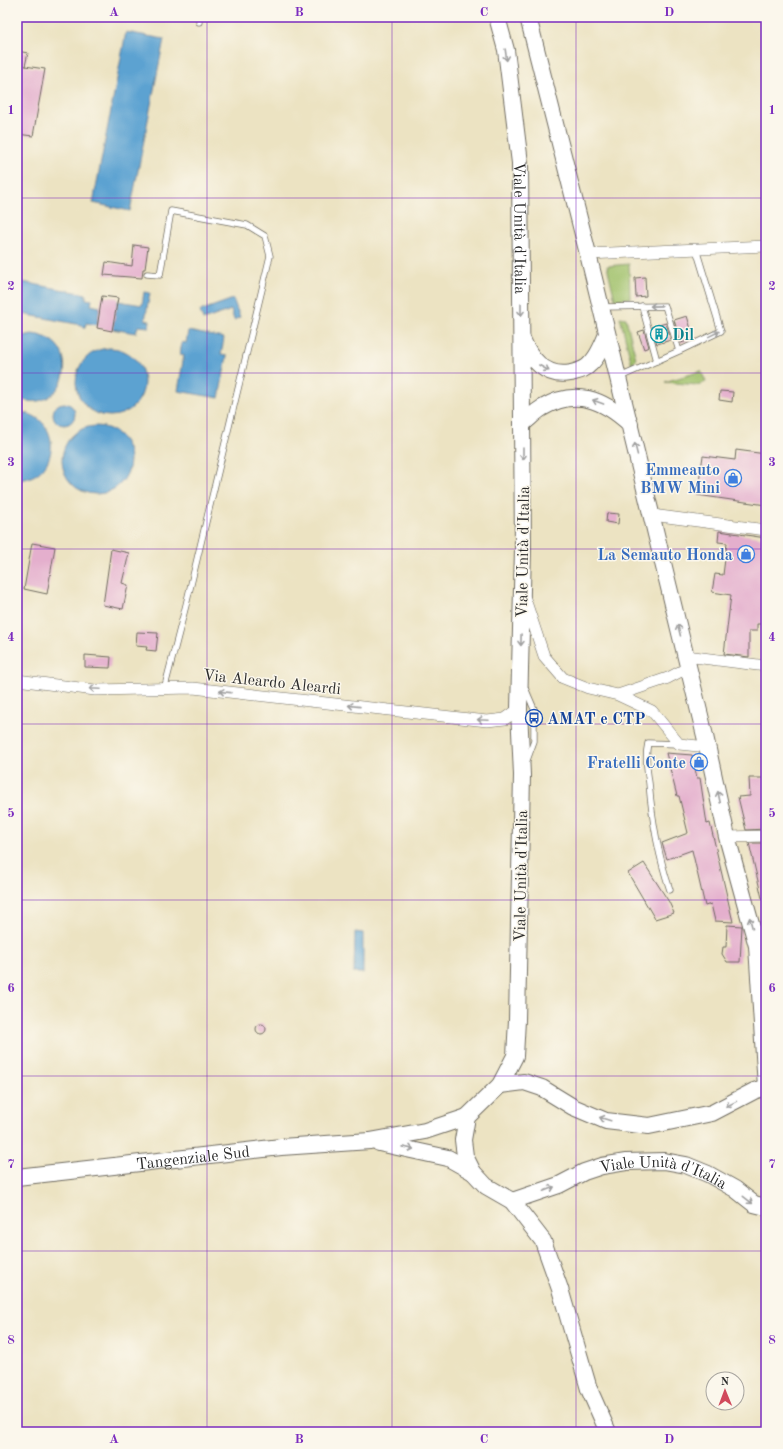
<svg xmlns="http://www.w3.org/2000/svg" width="783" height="1449" font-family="'Old Standard TT',serif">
	<rect width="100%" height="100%" fill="#fbf7ec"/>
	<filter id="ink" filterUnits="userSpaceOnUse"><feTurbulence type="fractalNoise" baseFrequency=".025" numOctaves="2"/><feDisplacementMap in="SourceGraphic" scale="8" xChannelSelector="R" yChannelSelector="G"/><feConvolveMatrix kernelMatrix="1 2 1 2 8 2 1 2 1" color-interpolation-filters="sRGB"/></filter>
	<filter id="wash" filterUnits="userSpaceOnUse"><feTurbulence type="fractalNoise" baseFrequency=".012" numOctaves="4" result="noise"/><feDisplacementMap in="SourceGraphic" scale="16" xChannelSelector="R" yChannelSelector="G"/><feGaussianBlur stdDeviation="0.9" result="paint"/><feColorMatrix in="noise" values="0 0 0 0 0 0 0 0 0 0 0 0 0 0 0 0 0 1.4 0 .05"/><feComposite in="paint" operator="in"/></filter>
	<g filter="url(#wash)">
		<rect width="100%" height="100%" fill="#ece3c2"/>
		<path fill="#a0c16a" stroke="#66764a" d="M 629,264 L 630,298 L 615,300 L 607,266 Z
			M 620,317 L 626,318 L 636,359 L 632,365 Z
			M 701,371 L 706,382 L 697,385 L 665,382 Z"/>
		<path fill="#5ba2d1" stroke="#43667e" d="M 126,32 L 164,39 L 130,211 L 93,203 Z
			M 17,281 L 86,294 L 86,299 L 92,300 L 91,305 L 100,307 L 97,325 L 86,323 L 85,328 L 82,325 L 17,313 Z
			M 144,292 L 150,293 L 145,320 L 150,321 L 149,327 L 138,326 L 136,333 L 112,329 L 118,301 L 142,305 Z
			M 233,299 L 240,317 L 234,320 L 231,310 L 203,320 L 200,311 Z
			M 188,331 L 224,338 L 221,355 L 227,356 L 219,398 L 178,391 L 184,355 L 180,354 L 182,342 L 186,343 Z
			M 32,334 C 87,339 66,419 17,398 L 17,337 Z
			M76 382a34 34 0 1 1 68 0a34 34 0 1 1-68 0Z
			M53 414a11 11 0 1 1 22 0a11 11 0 1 1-22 0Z
			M 17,412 C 62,413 63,477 18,480 Z
			M62 460a34 34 0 1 1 68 0a34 34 0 1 1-68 0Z
			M 355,932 L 363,933 L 363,973 L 354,973 Z"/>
		<g id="blocks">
			<path fill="#e4afcd" d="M 17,51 L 28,53 L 25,66 L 45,69 L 33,136 L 17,134 Z
				M 134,245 L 148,247 L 145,269 L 143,269 L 142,278 L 104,275 L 106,262 L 132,266 Z
				M 645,277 L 646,296 L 636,297 L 635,278 Z
				M 102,296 L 118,298 L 112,331 L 97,328 Z
				M 687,316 L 694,339 L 681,343 L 674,320 Z
				M 666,323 L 671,340 L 657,344 L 652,327 Z
				M 644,330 L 649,347 L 644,349 L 638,332 Z
				M 720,391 L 733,392 L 732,402 L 719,400 Z
				M 736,450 L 766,454 L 766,505 L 697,495 L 703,456 L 735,460 Z
				M 607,513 L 619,514 L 618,524 L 606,522 Z
				M 719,531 L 766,538 L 766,624 L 757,624 L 757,631 L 749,631 L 749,657 L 724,654 L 731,595 L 712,592 L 715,574 L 723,575 L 727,543 L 718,542 Z
				M 32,543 L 55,547 L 47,594 L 24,589 Z
				M 111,549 L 129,553 L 122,583 L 128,585 L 123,609 L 103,605 Z
				M 137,632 L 158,633 L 156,651 L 146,650 L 147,647 L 136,646 Z
				M 85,655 L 111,657 L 110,668 L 85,667 Z
				M 666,753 L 692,755 L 697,778 L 700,778 L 707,824 L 710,823 L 733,922 L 715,921 L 711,904 L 705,906 L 692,850 L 667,859 L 662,843 L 688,833 L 679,796 L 677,796 Z
				M 749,778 L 766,778 L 766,829 L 746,830 L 738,797 L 750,796 Z
				M 749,843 L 766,843 L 766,898 L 762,898 Z
				M 644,863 L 669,902 L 674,913 L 655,919 L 628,873 Z
				M 727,925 L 742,926 L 740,962 L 727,962 L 722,954 L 723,947 L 726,947 Z
				M256 1029a5 5 0 1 1 10 0a5 5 0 1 1-10 0Z"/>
		</g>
	</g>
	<g filter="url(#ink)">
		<use href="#blocks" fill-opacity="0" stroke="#6f6b60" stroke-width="1"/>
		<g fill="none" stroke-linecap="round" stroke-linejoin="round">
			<g stroke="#6f6b60" stroke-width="7">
				<path id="lane" d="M 199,22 L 199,17
					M 147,274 L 160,275 L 171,211 L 247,225 L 265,236 L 270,256 L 186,605 L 164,690
					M 642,306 L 657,361
					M 603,307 L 665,306 L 679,351 L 620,377
					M 679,351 L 721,331 L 696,249
					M 525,688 L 534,709 L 534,741 L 527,760
					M 670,890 C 658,855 652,820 649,783 C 647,769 645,756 648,743 L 679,744"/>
			</g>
			<g stroke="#6f6b60" stroke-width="12">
				<path id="street" d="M 588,254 L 766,246
					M 652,515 L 766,530
					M 525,599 L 544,656 L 563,678 L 588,688 L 618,695 L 652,711 L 679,744 L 708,747
					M 686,656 L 766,666
					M 17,680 L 95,690 L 193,688 L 487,721 L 505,719 L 519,709
					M 618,695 L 668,678 L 689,667
					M 727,837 L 766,836"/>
			</g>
			<g stroke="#6f6b60" stroke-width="18">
				<g id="secondary">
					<path id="s1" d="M 497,17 L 506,50 L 520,163 L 523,549 L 519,709 L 522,775 L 517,1020 L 515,1056 L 500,1085 L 467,1117 L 463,1140 L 465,1156 L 473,1172 L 486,1186 L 512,1201 L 543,1241 L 560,1289 L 589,1389 L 608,1432"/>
					<path d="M 528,17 L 588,254 L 705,736 L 727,837 L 757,946 L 766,1087"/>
					<path d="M 522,339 C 531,360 546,378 571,373 C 578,371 585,370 590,364 C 598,357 603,344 607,334"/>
					<path d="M 522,424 C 529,419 535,412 542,408 C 575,388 603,399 630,424"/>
					<path d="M 500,1085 L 524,1082 L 542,1088 L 573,1107 L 606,1121 L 649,1126 L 712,1113 L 754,1091 L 766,1087"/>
					<path d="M 379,1143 L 448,1158 L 473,1172"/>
					<path id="s2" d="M 17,1177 L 281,1147 L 370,1141 L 425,1131 L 467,1117"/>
					<path id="s3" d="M 512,1201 L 559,1185 L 584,1172 L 602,1166 L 626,1162 L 664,1161 L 686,1165 L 708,1174 L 735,1189 L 754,1204 L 766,1207"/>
				</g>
			</g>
			<use href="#lane" stroke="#fff" stroke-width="5.5"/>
			<use href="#street" stroke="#fff" stroke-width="11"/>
			<use href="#secondary" stroke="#fff" stroke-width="16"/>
		</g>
		<defs><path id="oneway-shaft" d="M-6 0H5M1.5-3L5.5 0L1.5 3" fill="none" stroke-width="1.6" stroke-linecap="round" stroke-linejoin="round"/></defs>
		<g stroke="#a0a0a0">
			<use href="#oneway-shaft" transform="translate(506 55) rotate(82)"/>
			<use href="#oneway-shaft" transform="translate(656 306) rotate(179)"/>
			<use href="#oneway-shaft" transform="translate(521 310) rotate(90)"/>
			<use href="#oneway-shaft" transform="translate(714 334) rotate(-26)"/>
			<use href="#oneway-shaft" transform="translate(544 368) rotate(30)"/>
			<use href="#oneway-shaft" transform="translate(598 402) rotate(-160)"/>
			<use href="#oneway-shaft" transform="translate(636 449) rotate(-104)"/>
			<use href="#oneway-shaft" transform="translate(523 454) rotate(90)"/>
			<use href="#oneway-shaft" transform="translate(679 630) rotate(-104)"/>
			<use href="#oneway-shaft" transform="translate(521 640) rotate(91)"/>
			<use href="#oneway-shaft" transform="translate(95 689) rotate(-177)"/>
			<use href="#oneway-shaft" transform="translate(225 692) rotate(-174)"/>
			<use href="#oneway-shaft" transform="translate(354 706) rotate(-174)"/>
			<use href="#oneway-shaft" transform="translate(483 720) rotate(-177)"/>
			<use href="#oneway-shaft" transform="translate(719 797) rotate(-102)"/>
			<use href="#oneway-shaft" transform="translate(751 923) rotate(-105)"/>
			<use href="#oneway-shaft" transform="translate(731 1104) rotate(154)"/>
			<use href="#oneway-shaft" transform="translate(605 1119) rotate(-163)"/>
			<use href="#oneway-shaft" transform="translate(408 1148) rotate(11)"/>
			<use href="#oneway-shaft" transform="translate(549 1189) rotate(-21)"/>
			<use href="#oneway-shaft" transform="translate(748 1200) rotate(38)"/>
		</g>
	</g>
	<path fill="none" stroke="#7b2cbf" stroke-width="1" stroke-opacity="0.55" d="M 207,17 L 207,1432M 392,17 L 392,1432M 576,17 L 576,1432M 17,198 L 766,198M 17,373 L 766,373M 17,549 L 766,549M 17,724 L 766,724M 17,900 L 766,900M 17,1076 L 766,1076M 17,1251 L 766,1251"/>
	<defs>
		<g id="building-ring" transform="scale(0.9)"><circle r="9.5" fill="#fbf7ec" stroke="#0f9aa8" stroke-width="1.5"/><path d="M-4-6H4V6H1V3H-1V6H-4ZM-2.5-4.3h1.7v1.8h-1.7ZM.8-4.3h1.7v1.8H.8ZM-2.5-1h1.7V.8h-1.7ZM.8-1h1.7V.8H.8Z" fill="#0f9aa8"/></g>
		<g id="shop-ring" transform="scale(0.9)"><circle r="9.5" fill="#fbf7ec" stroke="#3f7fe0" stroke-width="1.5"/><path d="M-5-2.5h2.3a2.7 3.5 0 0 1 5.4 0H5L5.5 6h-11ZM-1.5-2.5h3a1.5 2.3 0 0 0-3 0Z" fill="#3f7fe0"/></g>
		<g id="bus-ring" transform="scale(0.9)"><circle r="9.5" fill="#fbf7ec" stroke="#1a4fb4" stroke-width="1.5"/><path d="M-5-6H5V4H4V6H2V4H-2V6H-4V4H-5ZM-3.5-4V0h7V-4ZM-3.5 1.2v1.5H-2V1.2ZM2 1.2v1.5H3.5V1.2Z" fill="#1a4fb4"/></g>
	</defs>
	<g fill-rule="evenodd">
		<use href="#building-ring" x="659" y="334"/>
		<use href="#shop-ring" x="733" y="478"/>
		<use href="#shop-ring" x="746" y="554"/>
		<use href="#bus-ring" x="534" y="718"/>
		<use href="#shop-ring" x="699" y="762"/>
	</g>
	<g text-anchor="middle" stroke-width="3" stroke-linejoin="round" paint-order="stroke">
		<g font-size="16" fill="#2b2b2b" stroke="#fbf7ec">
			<text dy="6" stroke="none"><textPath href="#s1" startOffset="213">Viale Unità d'Italia</textPath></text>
			<text transform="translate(522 552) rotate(-89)" y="6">Viale Unità d'Italia</text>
			<text transform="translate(272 681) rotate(6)" y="6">Via Aleardo Aleardi</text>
			<text transform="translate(520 876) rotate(-89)" y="6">Viale Unità d'Italia</text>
			<text dy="6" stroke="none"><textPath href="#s2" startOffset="177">Tangenziale Sud</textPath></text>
			<text dy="6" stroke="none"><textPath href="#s3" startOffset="160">Viale Unità d'Italia</textPath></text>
		</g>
		<g font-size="16" font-weight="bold" fill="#0d838f" stroke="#fbf7ec" text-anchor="start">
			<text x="672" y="340">Dil</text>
		</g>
		<g font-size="16" font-weight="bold" fill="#366cbe" stroke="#fbf7ec" text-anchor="end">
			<text x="720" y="475">Emmeauto<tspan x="720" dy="18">BMW Mini</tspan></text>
			<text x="733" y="560">La Semauto Honda</text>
			<text x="686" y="768">Fratelli Conte</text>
		</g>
		<g font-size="16" font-weight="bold" fill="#164399" stroke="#fbf7ec" text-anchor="start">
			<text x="547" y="724">AMAT e CTP</text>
		</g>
	</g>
	<rect width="783" height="1449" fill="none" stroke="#fbf7ec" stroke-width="44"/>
	<g transform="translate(725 1391) rotate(359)"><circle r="19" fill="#fbf7ec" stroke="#a8a59f"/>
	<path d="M0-3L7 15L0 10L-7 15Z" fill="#d1495b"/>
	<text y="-6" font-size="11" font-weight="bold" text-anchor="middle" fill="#2b2b2b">N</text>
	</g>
	<rect x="22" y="22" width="739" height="1405" fill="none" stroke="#7b2cbf" stroke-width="1.5"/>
	<g font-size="13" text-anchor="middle" font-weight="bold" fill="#7b2cbf">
		<text x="114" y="16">A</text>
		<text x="299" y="16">B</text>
		<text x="484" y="16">C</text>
		<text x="669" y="16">D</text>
		<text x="11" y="114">1</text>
		<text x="772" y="114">1</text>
		<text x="11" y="290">2</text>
		<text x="772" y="290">2</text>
		<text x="11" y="466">3</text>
		<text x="772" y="466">3</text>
		<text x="11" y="641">4</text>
		<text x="772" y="641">4</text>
		<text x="11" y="817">5</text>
		<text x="772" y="817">5</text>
		<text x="11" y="992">6</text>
		<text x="772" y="992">6</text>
		<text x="11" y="1168">7</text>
		<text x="772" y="1168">7</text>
		<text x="11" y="1344">8</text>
		<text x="772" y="1344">8</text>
		<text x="114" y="1443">A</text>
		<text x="299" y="1443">B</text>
		<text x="484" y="1443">C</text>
		<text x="669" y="1443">D</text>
	</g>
</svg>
